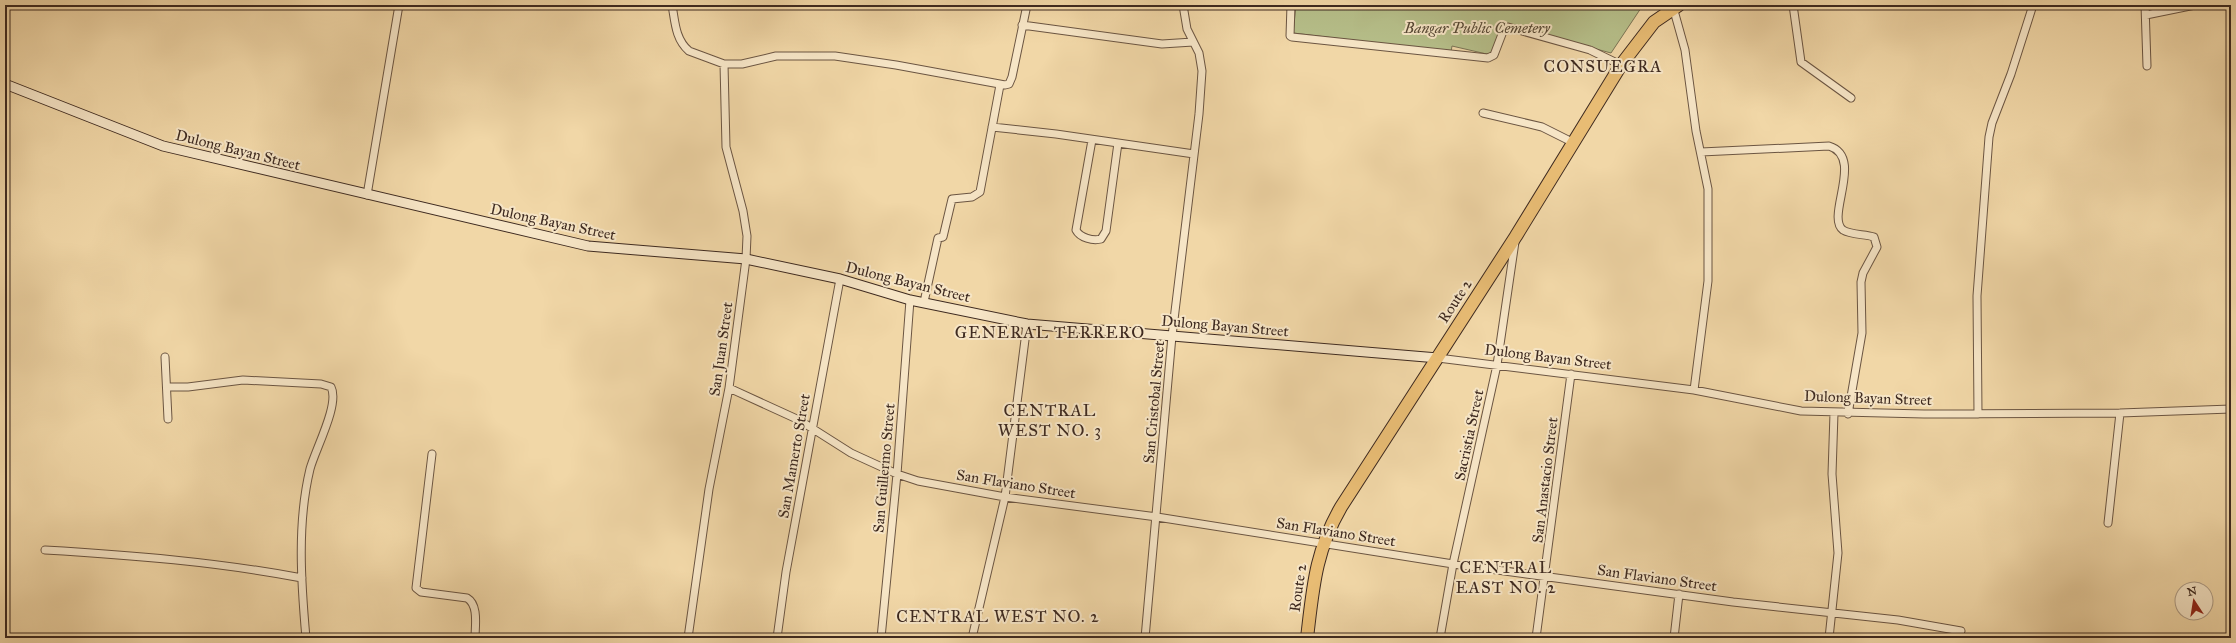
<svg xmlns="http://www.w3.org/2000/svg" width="2236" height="643" font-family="'IM FELL Great Primer',serif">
	<rect width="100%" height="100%" fill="#f1d7a7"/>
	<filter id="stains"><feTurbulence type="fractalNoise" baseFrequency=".005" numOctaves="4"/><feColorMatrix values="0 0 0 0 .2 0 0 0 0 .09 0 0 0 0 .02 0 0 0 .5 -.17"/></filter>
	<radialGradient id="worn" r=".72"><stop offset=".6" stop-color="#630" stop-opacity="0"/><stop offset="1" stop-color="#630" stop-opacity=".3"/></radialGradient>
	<path fill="#b6bf8a" stroke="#7a7455" d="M 1296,5 L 1643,5 L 1611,53 L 1504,24 L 1491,55 L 1452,46 L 1451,52 L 1293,33 Z"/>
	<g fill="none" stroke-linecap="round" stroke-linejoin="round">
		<g stroke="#6b5542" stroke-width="9">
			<path id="street" d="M 672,5 C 675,21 675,39 689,51 L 724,64 L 742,64 L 776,56 L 835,56 L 896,65 L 1005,85 L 1009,84 L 1012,77 L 1027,5
				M 1291,5 L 1290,36 L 1292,37 L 1488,58 L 1494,55 L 1504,29 L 1508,27 L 1590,50 L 1621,65
				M 1793,5 L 1801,62 L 1851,98
				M 2145,5 L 2147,66
				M 1673,7 L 1685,50 L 1696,131 L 1708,189 L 1708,281 L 1694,390
				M 2146,15 L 2195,5
				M 1022,25 L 1162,44 L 1193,42
				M 1483,113 L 1542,127 L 1574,143
				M 992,127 L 1056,134 L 1194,154
				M 1092,140 L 1076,230 C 1080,238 1093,241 1101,239 L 1106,231 L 1118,143
				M 1701,152 L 1829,146 C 1865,157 1825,217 1843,230 C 1851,235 1865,234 1874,237 L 1877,247 L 1863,273 L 1861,282 L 1862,333 L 1848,414
				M 367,195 L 399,5
				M 924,302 L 938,238 L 943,237 L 952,199 L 972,197 L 980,192 L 1000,85
				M 165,357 L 168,419
				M 1438,358 L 1694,390 L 1801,411 L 1924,414 L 2120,413 L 2231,409
				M 167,387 L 188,387 L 243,380 L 321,384 L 331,387 C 340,404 315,450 310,469 C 297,523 301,582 306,638
				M 729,388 L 799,420 L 851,453 L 897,474 L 918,481 L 1005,497 L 1157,517 L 1453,564 L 1733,602 L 1898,620 L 1961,631
				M 1978,414 L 1977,296 L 1989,137 L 1992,123 L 2011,74 L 2033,5
				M 432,454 L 416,588 L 421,592 L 467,598 C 479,605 475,626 475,638
				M 2108,523 L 2120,413
				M 45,550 C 131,555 217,562 302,578
				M 688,638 L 709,489 L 729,388 L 746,259 L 747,236 L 743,211 L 726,147 L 724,64
				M 777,638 L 786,572 L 840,279
				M 881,638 L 897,474 L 910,300
				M 972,638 L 1005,497 L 1027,324
				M 1145,638 L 1172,336 L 1199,114 L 1202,71 L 1199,53 L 1187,29 L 1183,5
				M 1440,638 L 1453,564 L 1497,365 L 1515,242
				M 1536,638 L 1571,374
				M 1674,638 L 1679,594
				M 1829,638 L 1838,553 L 1832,474 L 1834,413"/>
		</g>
		<g stroke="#3e2a20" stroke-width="11">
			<path id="secondary" d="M 5,84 L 163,146 L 588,246 L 746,259 L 840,279 L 910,300 L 1027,324 L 1438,358"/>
		</g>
		<g stroke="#3e2a20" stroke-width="14">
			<path id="highway" d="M 1307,638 C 1313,588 1315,552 1341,507 L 1516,236 L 1621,65 L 1654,22 L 1679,5"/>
		</g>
		<use href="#street" stroke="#f6e5c6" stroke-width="7"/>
		<use href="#secondary" stroke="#f6e5c6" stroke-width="9"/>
		<use href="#highway" stroke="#e8bc74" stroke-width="12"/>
	</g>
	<g text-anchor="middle" stroke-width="4" stroke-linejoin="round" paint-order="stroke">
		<g font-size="15" font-style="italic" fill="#564835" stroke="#f6e5c6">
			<text x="1477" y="33">Bangar Public Cemetery</text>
		</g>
		<g font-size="15" fill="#3e2a20" stroke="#f6e5c6">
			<text transform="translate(238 150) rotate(14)" y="5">Dulong Bayan Street</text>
			<text transform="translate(553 222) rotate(12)" y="5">Dulong Bayan Street</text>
			<text transform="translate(908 282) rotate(14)" y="5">Dulong Bayan Street</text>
			<text transform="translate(1455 301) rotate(-57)" y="5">Route 2</text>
			<text transform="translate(1225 326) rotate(5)" y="5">Dulong Bayan Street</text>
			<text transform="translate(721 349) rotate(-82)" y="5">San Juan Street</text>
			<text transform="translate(1548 357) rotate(7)" y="5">Dulong Bayan Street</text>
			<text transform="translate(1868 398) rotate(2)" y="5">Dulong Bayan Street</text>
			<text transform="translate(1154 402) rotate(-85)" y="5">San Cristobal Street</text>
			<text transform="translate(1469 435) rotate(-78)" y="5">Sacristia Street</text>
			<text transform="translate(794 456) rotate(-80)" y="5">San Mamerto Street</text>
			<text transform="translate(884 468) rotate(-85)" y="5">San Guillermo Street</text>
			<text transform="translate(1545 480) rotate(-83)" y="5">San Anastacio Street</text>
			<text transform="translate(1016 484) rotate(9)" y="5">San Flaviano Street</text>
			<text transform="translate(1336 532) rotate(9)" y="5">San Flaviano Street</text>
			<text transform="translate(1657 578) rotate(8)" y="5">San Flaviano Street</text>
			<text transform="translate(1298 588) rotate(-82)" y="5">Route 2</text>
		</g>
		<g font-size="17" letter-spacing="1" fill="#3e2a20" stroke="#f6e5c6">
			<text x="1603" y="72">CONSUEGRA</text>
			<text x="1050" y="338">GENERAL TERRERO</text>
			<text x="1050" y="416">CENTRAL<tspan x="1050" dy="20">WEST NO. 3</tspan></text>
			<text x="1506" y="573">CENTRAL<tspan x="1506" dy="20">EAST NO. 2</tspan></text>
			<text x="998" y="622">CENTRAL WEST NO. 2</text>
		</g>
	</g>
	<rect width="2236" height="643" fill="none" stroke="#f1d7a7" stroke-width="20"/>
	<rect x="6" y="6" width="2224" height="631" fill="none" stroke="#3e2a20" stroke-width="2"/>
	<rect x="10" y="10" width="2216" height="623" fill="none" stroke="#3e2a20"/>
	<g transform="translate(2194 601) rotate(348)"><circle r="19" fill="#f6e5c6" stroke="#ac9a84"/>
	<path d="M0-3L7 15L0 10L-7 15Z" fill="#8f2418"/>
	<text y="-6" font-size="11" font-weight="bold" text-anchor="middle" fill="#3e2a20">N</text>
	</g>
	<rect width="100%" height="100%" filter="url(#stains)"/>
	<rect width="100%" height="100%" fill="url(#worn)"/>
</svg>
